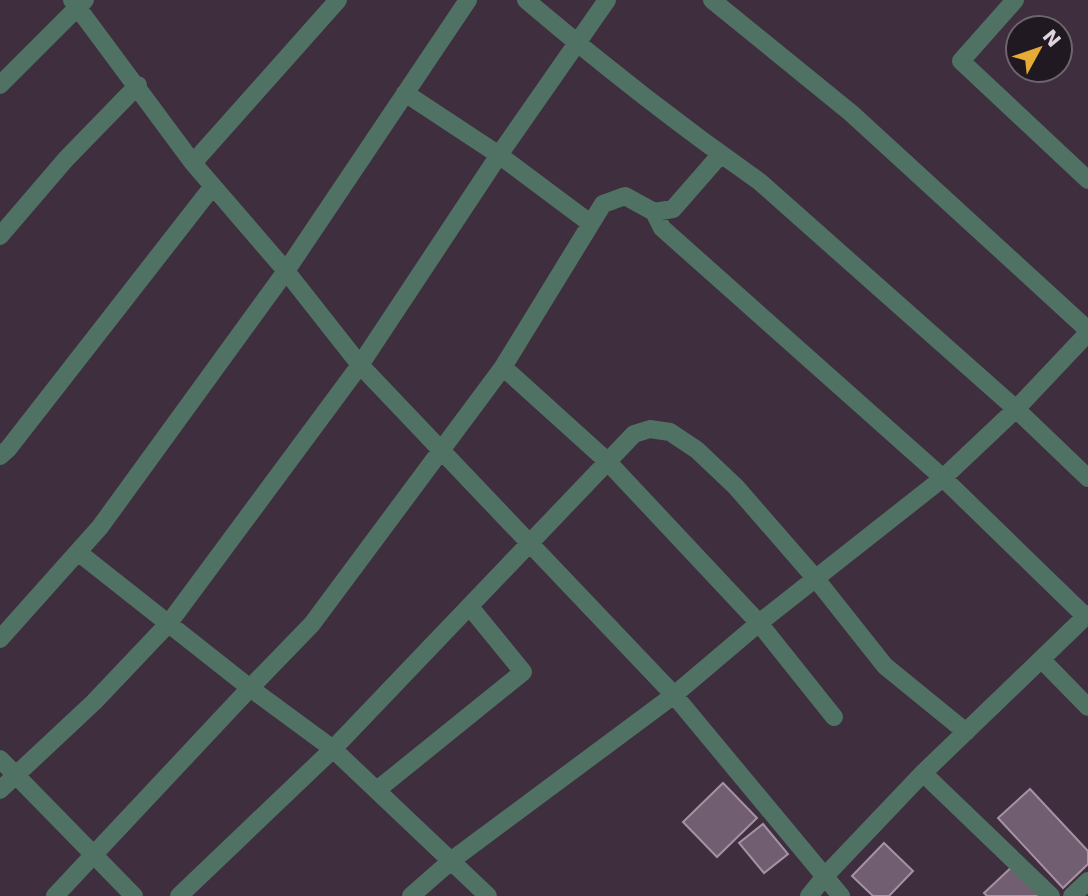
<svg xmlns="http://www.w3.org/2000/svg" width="1088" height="896" font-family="'DejaVu Sans',sans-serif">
	<rect width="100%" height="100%" fill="#3f2e3e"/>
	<path fill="#715e70" stroke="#a691a5" stroke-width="2" d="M 723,783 L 757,818 L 717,857 L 683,822 Z
		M 1030,789 L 1088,851 L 1088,864 L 1063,888 L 998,818 Z
		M 763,824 L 788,854 L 764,873 L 739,843 Z
		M 884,843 L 913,871 L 889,896 L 873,896 L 852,876 Z
		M 1016,863 L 1045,896 L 987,896 L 984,893 Z"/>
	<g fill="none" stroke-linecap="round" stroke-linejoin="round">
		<path stroke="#507264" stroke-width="18" d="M 72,0 L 193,163 L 286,271 L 360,365 L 674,695 L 841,896
			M 526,0 C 601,64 679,125 760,182 L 1016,409 L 1088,478
			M 712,0 L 851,113 L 1088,330
			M 1015,0 L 961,61 L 1088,180
			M 0,85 L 85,0
			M 405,93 L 499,155 L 590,223
			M 193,163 L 338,0
			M 654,212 L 662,228 L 943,478 L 1085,616
			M 0,236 L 66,159 L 138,85
			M 503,367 L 607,461 L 759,623 L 834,717
			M 0,456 L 8,449 L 213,186
			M 79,553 L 250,688 L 333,749 L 488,896
			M 0,639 L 100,527 L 286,271 L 468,0
			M 1042,660 L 1088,707
			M 0,759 L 134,896
			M 923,773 L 1051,896
			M 0,790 L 94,702 L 169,623 L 360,365 L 499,155 L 607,0
			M 377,790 L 523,672 L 470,607
			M 55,896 L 250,688 L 312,624 L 503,367 L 603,204 L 625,196 L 654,212 L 673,209 L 721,154
			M 179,896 L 333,749 L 634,434 L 650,429 L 670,432 L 697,450 L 736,487 L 816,579 L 885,666 L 966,732
			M 411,896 L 452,860 L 674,695 L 759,623 L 943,478 L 1016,409 L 1088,333
			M 809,896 L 825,876 L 923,773 L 1088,614
			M 1072,896 L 1088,881"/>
	</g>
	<g transform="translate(1039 49) rotate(50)"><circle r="33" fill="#211921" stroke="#6d646d" stroke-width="2"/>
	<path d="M0-5L12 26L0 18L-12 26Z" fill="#e7ac36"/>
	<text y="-10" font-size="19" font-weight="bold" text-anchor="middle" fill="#e0d5df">N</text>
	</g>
</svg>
